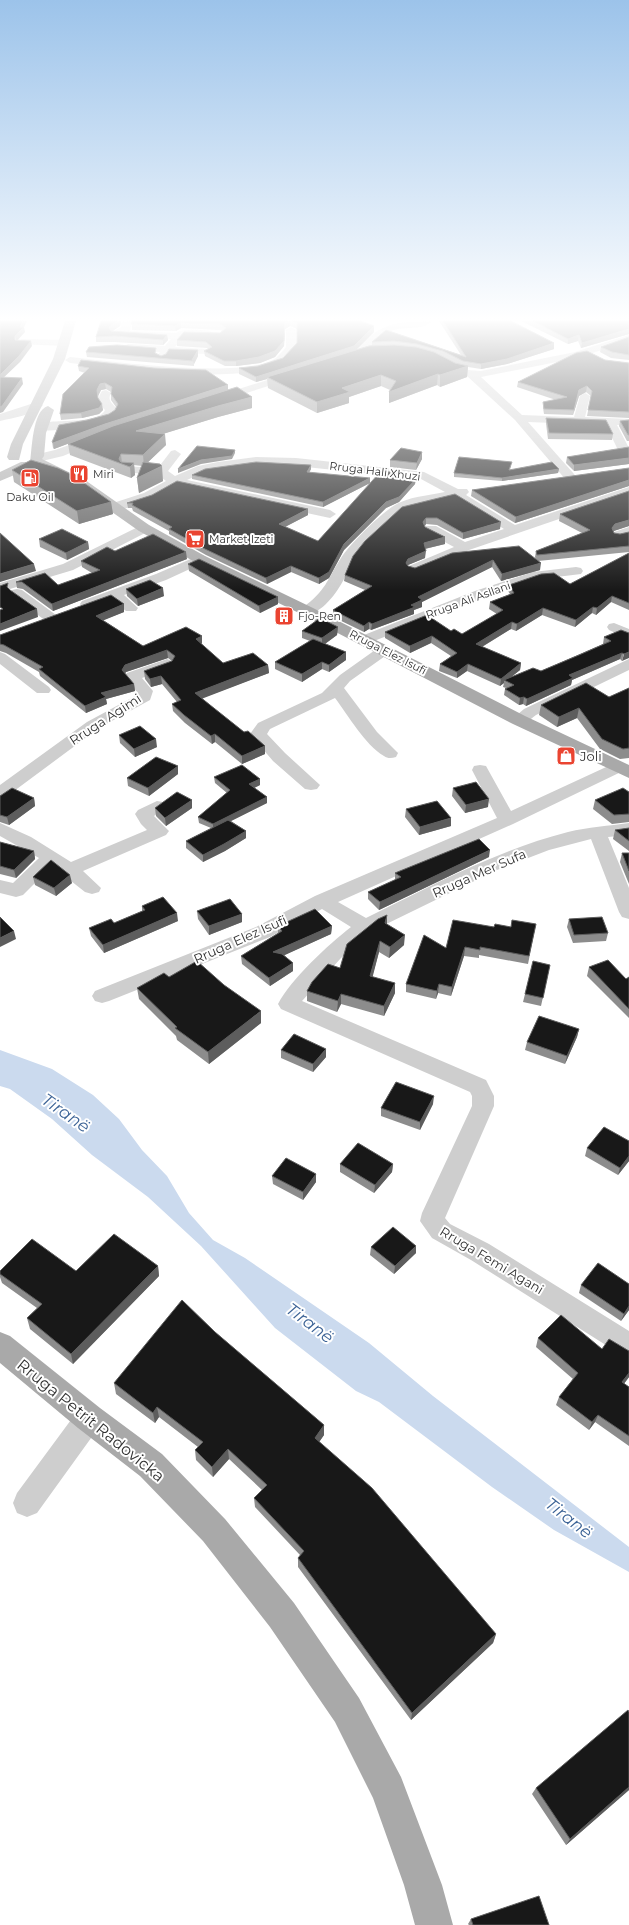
<svg xmlns="http://www.w3.org/2000/svg" width="629" height="1925" font-family="Montserrat,sans-serif">
	<rect width="100%" height="100%" fill="#fff"/>
	<path fill="#cbdaee" d="M 0,1050 L 52,1069 L 93,1095 L 119,1119 L 142,1150 L 167,1176 L 189,1213 L 213,1240 L 245,1258 L 369,1343 L 433,1396 L 629,1547 L 629,1572 L 554,1530 L 492,1487 L 379,1402 L 356,1391 L 275,1328 L 201,1246 L 148,1197 L 92,1155 L 52,1119 L 10,1089 L 0,1086 Z"/>
	<g fill="none" stroke-linecap="round" stroke-linejoin="round">
		<path fill="#cecece" fill-rule="evenodd" d="M 122,321 L 132,321 L 130,331 L 176,333 C 181,328 212,329 216,334 L 211,337 L 184,336 L 175,347 L 206,349 L 211,352 L 210,354 L 170,353 L 165,359 L 161,360 L 156,357 L 160,352 L 128,350 L 123,347 L 128,344 L 165,346 L 171,339 L 112,335 L 111,333 L 121,327 Z
			M 432,321 C 423,330 409,327 398,329 C 382,332 371,345 362,357 L 354,357 L 353,355 C 375,324 396,321 432,321 Z
			M 291,327 L 296,330 C 296,335 298,343 296,348 C 275,394 113,367 70,363 L 65,360 L 70,357 C 110,361 245,380 276,358 C 279,355 283,351 286,347 L 286,330 Z
			M 629,335 L 629,341 L 577,358 L 481,377 L 522,415 L 574,417 L 580,396 L 585,393 L 590,396 L 585,417 L 629,419 L 629,425 L 617,425 L 629,448 L 623,452 L 617,448 L 606,425 L 528,422 L 574,474 L 576,477 L 570,481 L 566,480 L 515,420 L 467,376 L 461,375 L 439,363 L 444,360 L 467,370 L 481,371 L 575,352 Z
			M 22,339 L 65,340 L 70,343 L 65,346 L 18,344 L 17,342 Z
			M 293,372 L 297,373 L 298,375 L 297,377 L 221,401 L 213,401 L 211,399 L 213,397 Z
			M 106,390 L 111,393 C 107,401 112,403 117,409 L 115,415 C 104,423 43,437 35,427 C 43,416 98,427 105,410 C 98,404 97,398 102,391 Z
			M 37,402 L 43,405 C 34,415 12,418 0,421 L 0,414 Z
			M 95,436 L 99,437 L 101,439 L 99,441 L 63,456 L 38,462 L 32,458 L 34,455 L 55,450 Z
			M 175,450 L 181,454 L 168,471 L 175,476 L 198,466 L 218,462 L 256,457 L 296,458 L 424,472 L 458,489 L 467,489 L 469,492 L 466,495 L 515,525 L 629,487 L 629,495 L 469,550 L 414,573 L 409,572 L 407,569 L 409,566 L 454,547 L 426,532 L 424,529 L 426,526 L 436,526 L 465,542 L 504,529 L 454,498 C 435,501 411,502 396,516 C 382,527 366,543 355,557 C 350,563 347,572 344,579 C 337,593 319,618 302,614 L 300,611 L 302,608 C 327,590 326,581 341,558 C 350,544 385,508 401,502 C 415,496 431,495 445,492 L 421,479 L 296,466 L 256,465 L 205,472 L 187,480 L 330,510 L 336,514 L 330,518 L 177,485 C 163,493 126,513 110,510 L 109,507 L 110,504 L 144,493 L 166,481 L 158,475 L 123,472 L 121,469 L 123,466 L 158,468 L 171,451 Z
			M 144,524 L 149,525 L 151,528 L 149,531 L 73,570 L 0,592 L 0,583 L 63,564 Z
			M 629,527 L 629,536 L 619,539 L 614,538 L 612,535 L 614,532 Z
			M 200,555 L 205,556 L 207,559 L 205,562 L 166,580 L 124,595 L 138,608 L 136,611 L 126,611 L 112,600 L 87,608 L 82,607 L 80,604 L 82,601 L 156,574 Z
			M 576,567 L 581,568 L 583,571 L 581,574 L 540,579 L 485,597 L 369,643 L 359,643 L 357,640 L 359,637 L 475,591 L 533,572 Z
			M 17,589 L 22,590 L 56,615 L 58,618 L 56,621 L 46,621 L 12,596 L 10,593 L 12,590 Z
			M 614,623 L 629,629 L 629,639 L 609,630 L 607,627 L 609,624 Z
			M 383,646 L 388,648 L 391,651 L 388,654 L 350,681 L 344,688 L 377,732 L 398,753 L 396,757 C 392,758 388,759 384,756 C 365,745 348,715 335,698 L 270,729 L 267,734 L 285,753 L 320,785 L 317,789 L 311,790 L 305,789 L 273,761 L 250,734 L 258,723 L 322,693 L 340,675 L 378,648 Z
			M 0,652 L 5,654 L 49,687 L 51,690 L 49,693 L 37,693 L 0,664 Z
			M 167,659 L 172,661 L 175,664 L 172,667 L 142,678 L 153,691 L 150,700 L 99,728 L 6,797 L 0,798 L 0,785 L 87,722 L 137,695 L 137,692 L 124,676 L 127,673 Z
			M 629,659 L 629,670 L 536,715 C 528,721 523,726 513,723 L 511,720 L 524,709 Z
			M 617,762 L 623,763 L 625,767 L 623,771 L 513,824 L 338,902 L 366,918 C 431,886 497,850 568,832 C 588,827 609,826 629,823 L 629,835 L 608,837 L 629,888 L 629,919 L 622,917 L 619,912 L 591,839 L 549,850 L 497,870 L 372,931 L 341,958 L 302,1001 L 486,1080 L 494,1096 L 494,1106 L 445,1218 L 450,1224 L 489,1244 L 629,1331 L 629,1357 L 620,1354 L 471,1260 L 432,1238 L 420,1221 L 422,1213 L 472,1106 L 472,1096 L 470,1092 L 281,1009 L 278,1004 C 292,978 328,945 351,927 L 322,909 L 270,937 L 109,1001 L 102,1003 L 95,1001 L 92,996 L 95,991 L 256,927 L 315,896 L 497,818 L 472,770 L 474,766 L 480,765 L 486,766 L 511,811 Z
			M 157,801 L 163,802 L 166,806 L 154,816 L 169,831 L 166,835 L 83,871 L 101,888 L 99,892 L 92,894 L 85,892 L 52,866 L 23,895 L 16,897 L 0,893 L 0,880 L 13,883 L 39,858 L 0,836 L 0,823 L 31,837 L 71,862 L 147,830 L 141,824 L 135,814 L 138,810 Z
			M 89,1405 L 99,1409 L 103,1418 L 99,1427 L 37,1513 L 27,1517 L 17,1513 L 13,1503 L 17,1493 L 79,1409 Z"/>
		<path fill="#a9a9a9" fill-rule="evenodd" d="M 65,321 L 76,321 L 65,359 L 23,444 L 19,460 L 9,460 L 7,457 L 11,444 L 53,359 Z
			M 48,406 L 54,410 L 46,433 L 44,456 L 42,459 L 85,480 L 149,525 L 205,556 L 313,608 L 525,716 L 629,765 L 629,778 L 513,724 L 301,614 L 195,562 L 139,531 L 75,486 L 32,464 L 31,468 L 0,481 L 0,472 L 21,462 L 30,462 C 32,452 32,410 48,406 Z
			M 0,1332 L 10,1336 L 100,1408 L 162,1454 L 225,1519 L 294,1603 L 359,1698 L 401,1777 L 442,1885 L 453,1925 L 415,1925 L 404,1885 L 373,1798 L 335,1722 L 270,1627 L 203,1541 L 140,1476 L 78,1428 L 0,1363 Z"/>
	</g>
	<path fill="#8c8c8c" d="M 101,321 L 121,321 L 120,326 L 112,331 L 167,335 L 168,340 L 163,345 L 115,342 L 96,342 L 96,337 Z
		M 132,321 L 361,321 L 374,326 L 374,332 L 357,349 L 372,345 L 372,342 L 386,330 L 461,355 L 439,321 L 511,321 L 554,343 L 554,349 L 507,364 L 481,369 L 468,367 L 467,377 L 440,387 L 437,385 L 389,403 L 389,392 L 390,390 L 381,386 L 349,397 L 349,403 L 317,413 L 268,388 L 267,379 L 256,382 L 239,374 L 239,368 L 258,366 L 283,358 L 297,343 L 297,329 L 290,326 L 285,329 L 284,346 L 275,357 L 260,363 L 236,366 L 225,366 L 205,356 L 204,351 L 208,349 L 207,348 L 177,346 L 177,340 L 220,333 L 223,331 L 220,330 L 181,328 L 176,331 L 132,330 Z
		M 521,321 L 629,321 L 629,334 L 581,348 L 578,341 L 568,344 Z
		M 629,337 L 629,360 L 611,358 L 600,352 L 601,347 Z
		M 198,350 L 198,356 L 194,364 L 194,366 L 87,357 L 86,352 L 156,353 L 161,356 Z
		M 605,360 L 629,363 L 629,418 L 587,416 L 591,396 L 586,392 L 579,396 L 573,415 L 544,414 L 543,408 L 543,402 L 556,400 L 517,387 L 518,382 Z
		M 78,366 L 228,385 L 228,390 L 252,397 L 252,408 L 218,417 L 162,434 L 166,445 L 148,462 L 163,481 L 139,493 L 137,478 L 142,466 L 134,465 L 135,475 L 131,478 L 70,455 L 68,444 L 82,438 L 54,449 L 53,448 L 52,442 L 87,420 L 109,414 L 115,410 L 116,407 L 111,400 L 111,392 L 106,389 L 101,390 L 98,396 L 98,398 L 103,410 L 99,414 L 82,418 L 61,420 L 60,414 L 85,373 L 79,371 Z
		M 546,418 L 613,434 L 612,440 L 548,439 L 546,424 Z
		M 629,420 L 629,441 L 627,441 L 619,426 L 620,421 Z
		M 629,447 L 629,464 L 574,471 L 566,463 L 567,457 Z
		M 422,452 L 422,459 L 416,470 L 390,467 L 390,460 Z
		M 311,465 L 311,469 L 309,472 L 370,483 L 323,507 L 192,479 L 192,475 Z
		M 511,465 L 510,470 L 559,469 L 558,473 L 502,481 L 454,477 L 454,473 Z
		M 629,468 L 629,486 L 515,523 L 471,496 L 472,490 Z
		M 12,470 L 111,502 L 113,514 L 79,524 L 14,482 Z
		M 416,474 L 415,484 L 399,502 L 386,508 L 344,550 L 329,578 L 319,584 L 291,572 L 267,584 L 206,555 L 169,534 L 169,531 L 133,511 L 132,508 L 128,508 L 127,503 L 152,495 L 308,515 L 285,527 L 318,541 Z
		M 629,491 L 629,526 L 613,531 L 614,533 L 620,534 L 629,532 L 629,552 L 538,561 L 540,570 L 501,581 L 492,567 L 422,602 L 422,607 L 414,610 L 414,614 L 371,630 L 369,629 L 364,632 L 333,617 L 333,610 L 365,590 L 344,581 L 345,575 L 402,507 L 500,529 L 463,539 L 437,525 L 426,524 L 425,526 L 425,527 L 445,537 L 445,544 L 425,549 L 425,558 L 408,565 L 408,566 L 415,568 L 452,553 L 536,560 L 535,557 L 536,551 L 582,533 L 559,521 L 560,514 Z
		M 39,539 L 88,542 L 89,549 L 67,560 L 40,547 Z
		M 115,551 L 187,559 L 53,611 L 23,589 L 17,588 L 16,582 L 58,585 L 92,573 L 82,567 L 81,561 Z
		M 629,553 L 629,610 L 611,602 L 596,615 L 592,613 L 575,627 L 542,615 L 516,631 L 511,629 L 482,647 L 521,663 L 520,670 L 510,678 L 541,671 L 603,644 L 604,637 L 629,633 L 622,661 L 620,659 L 572,680 L 571,685 L 526,706 L 523,704 L 519,705 L 504,695 L 505,689 L 506,688 L 503,687 L 504,683 L 500,686 L 467,671 L 457,678 L 439,671 L 440,664 L 451,656 L 431,643 L 410,653 L 385,638 L 385,632 L 451,631 L 462,634 L 497,614 L 489,609 L 490,602 L 510,594 L 508,591 L 509,585 L 570,584 Z
		M 188,564 L 278,597 L 278,604 L 260,613 L 189,571 Z
		M 126,589 L 164,596 L 138,606 L 127,596 Z
		M 124,604 L 124,612 L 103,620 L 143,646 L 202,636 L 202,643 L 201,644 L 223,663 L 268,665 L 269,673 L 202,698 L 265,754 L 242,764 L 215,742 L 212,744 L 185,723 L 173,711 L 172,704 L 177,702 L 162,684 L 151,687 L 145,679 L 144,671 L 172,661 L 168,658 L 126,672 L 125,673 L 134,684 L 135,691 L 106,699 L 107,704 L 86,713 L 40,676 L 39,672 L 6,653 L 0,651 L 0,635 Z
		M 338,627 L 337,635 L 325,644 L 346,660 L 329,672 L 322,669 L 302,682 L 275,669 L 275,662 L 310,641 L 302,638 L 302,631 Z
		M 629,688 L 629,758 L 620,759 L 600,749 L 577,718 L 557,727 L 539,715 L 541,705 L 609,697 Z
		M 119,735 L 157,747 L 135,757 L 120,743 Z
		M 178,766 L 178,774 L 149,796 L 128,786 L 127,778 Z
		M 214,777 L 260,779 L 260,785 L 254,788 L 267,797 L 267,803 L 231,821 L 246,831 L 246,838 L 225,851 L 203,862 L 186,848 L 186,841 L 211,828 L 199,823 L 198,817 L 227,793 L 215,783 Z
		M 453,788 L 488,807 L 465,813 L 452,796 Z
		M 629,792 L 629,822 L 612,824 L 593,809 L 595,800 Z
		M 0,796 L 34,798 L 35,806 L 9,825 L 0,822 Z
		M 192,800 L 192,808 L 166,826 L 156,816 L 155,808 Z
		M 406,809 L 451,826 L 419,835 L 405,817 Z
		M 629,828 L 629,851 L 613,839 L 615,830 Z
		M 0,842 L 34,851 L 35,859 L 16,878 L 0,874 Z
		M 622,853 L 629,853 L 629,884 L 620,862 Z
		M 489,857 L 379,910 L 368,899 L 368,892 L 395,880 L 395,873 Z
		M 33,877 L 72,883 L 56,896 L 35,885 Z
		M 142,906 L 178,921 L 104,953 L 91,936 L 89,928 L 114,923 L 142,911 Z
		M 197,911 L 242,914 L 242,922 L 209,935 L 198,919 Z
		M 569,919 L 608,933 L 606,941 L 573,943 L 567,927 Z
		M 387,924 L 404,945 L 389,958 L 379,952 L 372,977 L 395,983 L 395,993 L 384,1016 L 341,1004 L 337,1012 L 307,1001 L 307,991 L 340,968 Z
		M 536,924 L 528,964 L 479,955 L 479,958 L 464,956 L 451,996 L 438,993 L 436,999 L 406,992 L 406,984 L 446,948 L 494,927 L 511,927 Z
		M 278,926 L 332,926 L 331,934 L 284,955 L 293,963 L 293,971 L 270,986 L 242,964 L 241,956 L 278,933 Z
		M 550,965 L 541,1006 L 523,1002 L 525,994 Z
		M 589,967 L 626,979 L 629,977 L 629,1018 L 587,976 Z
		M 169,977 L 261,1023 L 209,1064 L 177,1040 L 176,1036 L 139,999 L 137,988 Z
		M 579,1029 L 577,1037 L 565,1064 L 525,1050 L 527,1042 Z
		M 281,1050 L 326,1057 L 313,1072 L 281,1058 Z
		M 433,1104 L 420,1130 L 381,1116 L 381,1108 Z
		M 629,1141 L 629,1161 L 618,1175 L 585,1156 L 587,1148 Z
		M 340,1164 L 393,1164 L 392,1172 L 374,1193 L 340,1172 Z
		M 316,1174 L 316,1182 L 303,1200 L 273,1184 L 272,1176 Z
		M 371,1247 L 416,1253 L 394,1274 L 370,1255 Z
		M 158,1266 L 159,1276 L 73,1364 L 30,1329 L 27,1318 L 37,1308 L 2,1283 L 0,1277 L 0,1271 L 76,1271 Z
		M 629,1284 L 629,1310 L 621,1321 L 579,1293 L 581,1285 Z
		M 215,1332 L 324,1425 L 324,1435 L 319,1442 L 496,1634 L 493,1643 L 411,1720 L 298,1567 L 298,1558 L 300,1555 L 255,1507 L 254,1498 L 262,1490 L 229,1459 L 213,1477 L 196,1460 L 195,1450 L 198,1447 L 159,1417 L 155,1423 L 116,1394 L 114,1383 Z
		M 538,1338 L 602,1349 L 629,1351 L 629,1377 L 624,1384 L 629,1387 L 629,1446 L 595,1422 L 589,1430 L 556,1405 L 559,1397 L 573,1379 L 536,1347 Z
		M 536,1788 L 629,1790 L 566,1845 L 532,1794 Z
		M 471,1919 L 549,1925 L 469,1925 L 468,1924 Z"/>
	<path fill="#5d5d5d" d="M 23,321 L 27,321 L 23,329 L 24,327 L 25,332 L 16,342 L 15,336 Z
		M 118,321 L 121,321 L 120,326 L 110,333 L 109,327 Z
		M 288,321 L 290,321 L 290,326 L 285,329 L 284,346 L 275,357 L 260,363 L 236,366 L 236,361 Z
		M 181,323 L 181,328 L 176,331 L 175,326 Z
		M 374,326 L 374,332 L 354,352 L 267,377 L 267,379 L 256,382 L 256,377 Z
		M 629,329 L 629,334 L 581,348 L 582,343 Z
		M 167,335 L 168,340 L 163,345 L 163,340 Z
		M 579,335 L 578,341 L 568,344 L 568,339 Z
		M 31,341 L 32,346 L 20,362 L 0,381 L 0,375 Z
		M 554,343 L 554,349 L 507,364 L 481,369 L 481,364 Z
		M 198,350 L 198,356 L 194,364 L 193,361 L 192,360 Z
		M 468,366 L 467,377 L 440,387 L 440,375 Z
		M 438,374 L 437,385 L 389,403 L 389,392 Z
		M 381,375 L 381,386 L 349,397 L 349,403 L 317,413 L 317,402 L 342,388 Z
		M 22,378 L 23,384 L 3,412 L 0,413 L 0,407 Z
		M 105,383 L 106,389 L 101,390 L 98,396 L 98,404 L 97,390 L 100,384 Z
		M 228,385 L 228,391 L 105,430 L 54,449 L 53,443 L 105,424 Z
		M 587,386 L 586,392 L 579,396 L 573,415 L 574,410 L 579,390 Z
		M 252,397 L 252,408 L 218,417 L 137,442 L 136,431 L 218,406 Z
		M 102,404 L 103,410 L 99,414 L 82,418 L 81,413 Z
		M 165,434 L 166,445 L 144,466 L 143,455 Z
		M 235,450 L 235,453 L 232,459 L 201,464 L 178,473 L 178,469 L 201,460 Z
		M 422,452 L 422,459 L 416,470 L 417,463 Z
		M 121,454 L 122,464 L 119,459 Z
		M 629,458 L 629,464 L 574,471 L 574,465 Z
		M 134,463 L 135,475 L 131,478 L 130,467 Z
		M 311,465 L 311,469 L 307,477 L 307,472 Z
		M 162,466 L 163,481 L 139,493 L 137,478 Z
		M 559,469 L 558,473 L 502,481 L 502,478 Z
		M 370,478 L 370,483 L 323,507 L 323,502 Z
		M 416,479 L 415,484 L 399,502 L 386,508 L 344,550 L 329,578 L 319,584 L 319,578 L 344,544 L 386,502 Z
		M 629,480 L 629,486 L 515,523 L 516,517 Z
		M 111,502 L 113,514 L 79,524 L 77,511 Z
		M 308,509 L 308,515 L 279,530 L 279,524 Z
		M 426,518 L 426,524 L 423,528 L 423,522 Z
		M 629,520 L 629,526 L 614,531 L 611,534 L 612,528 L 615,524 Z
		M 501,522 L 500,529 L 463,539 L 463,533 Z
		M 445,537 L 445,544 L 424,549 L 424,543 Z
		M 88,542 L 89,549 L 67,560 L 66,553 Z
		M 426,551 L 425,558 L 408,565 L 406,570 L 406,563 L 408,559 Z
		M 186,552 L 187,559 L 53,611 L 52,604 Z
		M 493,560 L 492,567 L 422,602 L 422,607 L 414,610 L 414,614 L 371,630 L 372,624 L 411,605 L 418,597 Z
		M 541,563 L 540,570 L 501,581 L 502,574 Z
		M 34,564 L 36,571 L 0,582 L 0,574 Z
		M 291,566 L 291,572 L 267,584 L 266,578 Z
		M 163,588 L 164,596 L 138,606 L 137,599 Z
		M 612,596 L 611,602 L 596,615 L 597,608 Z
		M 278,597 L 278,604 L 260,613 L 259,606 Z
		M 124,604 L 124,612 L 97,623 L 96,616 Z
		M 593,607 L 592,613 L 575,627 L 576,620 Z
		M 543,608 L 542,615 L 516,631 L 517,624 Z
		M 37,609 L 38,617 L 0,631 L 0,624 Z
		M 369,622 L 369,629 L 364,632 L 364,626 Z
		M 512,622 L 511,629 L 475,651 L 476,644 Z
		M 338,627 L 337,635 L 322,646 L 322,638 Z
		M 202,636 L 202,643 L 196,646 L 196,639 Z
		M 432,636 L 431,643 L 410,653 L 410,646 Z
		M 167,650 L 168,658 L 126,672 L 123,677 L 122,670 L 125,665 Z
		M 346,652 L 346,660 L 329,672 L 329,665 Z
		M 629,652 L 629,658 L 622,661 L 624,654 Z
		M 622,653 L 620,659 L 572,680 L 571,685 L 526,706 L 527,699 L 569,675 Z
		M 322,662 L 322,669 L 302,682 L 302,674 Z
		M 521,663 L 520,670 L 506,681 L 504,680 L 504,683 L 500,686 L 501,679 Z
		M 468,664 L 467,671 L 457,678 L 457,672 Z
		M 268,665 L 269,673 L 196,701 L 195,693 Z
		M 161,676 L 162,684 L 151,687 L 150,679 Z
		M 134,684 L 135,691 L 106,699 L 107,704 L 86,713 L 85,706 L 101,693 Z
		M 524,697 L 523,704 L 519,705 L 520,698 Z
		M 579,708 L 577,718 L 557,727 L 559,717 Z
		M 215,734 L 215,742 L 212,744 L 211,736 Z
		M 156,739 L 157,747 L 135,757 L 134,749 Z
		M 265,746 L 265,754 L 242,764 L 242,756 Z
		M 178,766 L 178,774 L 149,796 L 148,788 Z
		M 260,779 L 260,785 L 250,790 L 249,784 Z
		M 267,797 L 267,803 L 213,830 L 213,824 Z
		M 34,798 L 35,806 L 9,825 L 7,817 Z
		M 489,799 L 488,807 L 465,813 L 466,805 Z
		M 192,800 L 192,808 L 166,826 L 165,818 Z
		M 451,818 L 451,826 L 419,835 L 420,827 Z
		M 246,831 L 246,838 L 225,851 L 203,862 L 203,855 Z
		M 490,850 L 489,857 L 379,910 L 380,902 Z
		M 34,851 L 35,859 L 16,878 L 14,870 Z
		M 70,875 L 72,883 L 56,896 L 54,888 Z
		M 177,913 L 178,921 L 104,953 L 103,945 Z
		M 242,914 L 242,922 L 209,935 L 209,926 Z
		M 387,915 L 387,926 L 385,923 Z
		M 332,926 L 331,934 L 274,960 L 273,952 Z
		M 14,931 L 16,939 L 0,947 L 0,938 Z
		M 405,935 L 404,945 L 389,958 L 390,947 Z
		M 380,941 L 379,952 L 370,987 L 370,976 Z
		M 465,947 L 464,956 L 451,996 L 452,987 Z
		M 293,963 L 293,971 L 270,986 L 269,978 Z
		M 395,983 L 395,993 L 384,1016 L 384,1006 Z
		M 439,984 L 438,993 L 436,999 L 437,991 Z
		M 341,994 L 341,1004 L 337,1012 L 338,1001 Z
		M 261,1011 L 261,1023 L 209,1064 L 208,1052 Z
		M 579,1029 L 577,1037 L 565,1064 L 567,1056 Z
		M 326,1049 L 326,1057 L 313,1072 L 313,1064 Z
		M 434,1096 L 433,1104 L 420,1130 L 420,1122 Z
		M 629,1156 L 629,1161 L 618,1175 L 620,1168 Z
		M 393,1164 L 392,1172 L 374,1193 L 375,1185 Z
		M 316,1174 L 316,1182 L 303,1200 L 303,1192 Z
		M 416,1246 L 416,1253 L 394,1274 L 395,1266 Z
		M 158,1266 L 159,1276 L 73,1364 L 71,1354 Z
		M 629,1306 L 629,1310 L 621,1321 L 624,1314 Z
		M 629,1373 L 629,1377 L 619,1390 L 622,1382 Z
		M 157,1407 L 159,1417 L 155,1423 L 153,1413 Z
		M 598,1415 L 595,1422 L 589,1430 L 592,1422 Z
		M 324,1425 L 324,1435 L 315,1448 L 315,1438 Z
		M 228,1449 L 229,1459 L 213,1477 L 212,1467 Z
		M 496,1634 L 493,1643 L 411,1720 L 412,1713 Z
		M 629,1787 L 629,1790 L 566,1845 L 570,1839 Z"/>
	<path fill="#181818" stroke="#5d5d5d" d="M 0,321 L 23,321 L 20,327 L 24,327 L 15,336 L 15,340 L 31,341 L 19,356 L 0,375 Z
		M 101,321 L 118,321 L 109,327 L 111,331 L 167,335 L 163,340 L 115,336 L 96,337 Z
		M 132,321 L 288,321 L 285,323 L 284,341 L 275,351 L 259,357 L 236,361 L 224,361 L 204,351 L 212,347 L 206,342 L 177,340 L 184,332 L 220,333 L 226,328 L 220,324 L 181,323 L 175,326 L 131,324 Z
		M 292,321 L 361,321 L 374,326 L 354,346 L 256,377 L 239,368 L 258,366 L 283,358 L 297,343 L 297,323 Z
		M 443,321 L 511,321 L 554,343 L 507,359 L 481,364 L 463,361 L 443,351 L 417,344 L 394,341 L 372,342 L 386,330 L 466,357 Z
		M 533,321 L 629,321 L 629,329 L 582,343 L 579,335 L 568,339 Z
		M 629,337 L 629,355 L 612,352 L 601,347 Z
		M 117,345 L 156,348 L 155,353 L 161,356 L 166,354 L 169,349 L 198,350 L 192,360 L 193,361 L 86,352 L 89,347 Z
		M 394,345 L 416,347 L 434,352 L 455,363 L 468,366 L 440,375 L 438,374 L 389,392 L 396,381 L 381,375 L 342,388 L 350,392 L 317,402 L 267,377 L 369,346 Z
		M 587,351 L 605,360 L 629,363 L 629,412 L 588,410 L 592,391 L 587,386 L 579,390 L 574,410 L 544,409 L 543,402 L 567,397 L 518,382 L 576,353 Z
		M 81,360 L 154,368 L 206,370 L 228,385 L 105,424 L 53,443 L 52,442 L 59,425 L 87,420 L 109,414 L 115,410 L 118,404 L 111,394 L 112,387 L 105,383 L 100,384 L 97,390 L 98,398 L 102,404 L 99,408 L 81,413 L 60,414 L 63,394 L 89,368 L 78,366 Z
		M 0,377 L 22,378 L 2,406 L 0,407 Z
		M 237,387 L 252,397 L 218,406 L 136,431 L 165,434 L 143,455 L 121,454 L 119,459 L 121,462 L 134,463 L 130,467 L 68,444 L 113,426 Z
		M 546,418 L 606,420 L 613,434 L 549,433 Z
		M 629,420 L 629,435 L 628,435 L 620,421 Z
		M 197,446 L 235,450 L 232,456 L 201,460 L 178,469 Z
		M 629,447 L 629,458 L 574,465 L 567,457 Z
		M 401,448 L 422,452 L 417,463 L 390,460 Z
		M 459,457 L 512,462 L 509,470 L 552,462 L 559,469 L 502,478 L 454,473 Z
		M 31,460 L 58,468 L 73,475 L 111,502 L 77,511 L 12,470 Z
		M 143,462 L 160,464 L 162,466 L 137,478 Z
		M 256,462 L 311,465 L 307,472 L 370,478 L 323,502 L 192,475 L 205,469 Z
		M 629,468 L 629,480 L 516,517 L 472,490 Z
		M 381,471 L 416,474 L 416,479 L 399,497 L 386,502 L 344,544 L 329,572 L 319,578 L 291,566 L 266,578 L 205,549 L 169,529 L 172,527 L 132,505 L 133,503 L 127,503 L 152,495 L 177,481 L 308,509 L 279,524 L 318,541 Z
		M 629,491 L 629,520 L 615,524 L 612,528 L 614,533 L 620,534 L 629,532 L 629,546 L 537,555 L 536,551 L 590,530 L 560,514 Z
		M 455,494 L 501,522 L 463,533 L 437,518 L 426,518 L 423,522 L 425,527 L 445,537 L 424,543 L 426,551 L 408,559 L 406,563 L 408,566 L 415,568 L 452,553 L 519,546 L 541,563 L 502,574 L 493,560 L 418,597 L 422,600 L 411,605 L 415,607 L 372,624 L 369,622 L 364,626 L 333,610 L 372,586 L 345,575 L 353,556 L 365,541 L 402,507 Z
		M 62,529 L 88,542 L 66,553 L 39,539 Z
		M 0,533 L 34,564 L 0,574 Z
		M 153,534 L 186,552 L 52,604 L 22,582 L 16,582 L 45,573 L 58,585 L 100,570 L 81,561 L 107,547 L 115,551 Z
		M 629,553 L 629,603 L 612,596 L 597,608 L 593,607 L 576,620 L 543,608 L 517,624 L 512,622 L 476,644 L 521,663 L 501,679 L 468,664 L 457,672 L 440,664 L 457,653 L 432,636 L 410,646 L 385,632 L 427,615 L 451,631 L 454,629 L 462,634 L 503,610 L 490,602 L 514,593 L 509,585 L 541,574 L 554,573 L 570,584 Z
		M 199,559 L 278,597 L 259,606 L 188,564 Z
		M 150,580 L 163,588 L 137,599 L 126,589 Z
		M 8,583 L 7,587 L 10,590 L 37,609 L 0,624 L 0,610 L 3,609 L 0,607 L 0,586 Z
		M 111,595 L 124,604 L 96,616 L 143,646 L 186,627 L 202,636 L 196,639 L 223,663 L 253,653 L 268,665 L 195,693 L 244,732 L 248,731 L 265,746 L 242,756 L 215,734 L 211,736 L 184,715 L 172,704 L 181,700 L 161,676 L 150,679 L 144,671 L 172,661 L 175,656 L 167,650 L 125,665 L 122,670 L 134,684 L 101,693 L 106,697 L 85,706 L 39,669 L 43,667 L 4,645 L 0,644 L 0,635 Z
		M 320,618 L 338,627 L 322,638 L 302,631 Z
		M 621,630 L 629,633 L 629,652 L 624,654 L 622,653 L 569,675 L 573,678 L 527,699 L 524,697 L 520,698 L 505,689 L 514,685 L 504,680 L 533,668 L 541,671 L 579,655 L 611,641 L 604,637 Z
		M 313,639 L 346,652 L 329,665 L 322,662 L 302,674 L 275,662 Z
		M 586,683 L 609,697 L 629,688 L 629,748 L 623,749 L 602,739 L 579,708 L 559,717 L 541,705 Z
		M 140,726 L 156,739 L 134,749 L 119,735 Z
		M 156,757 L 178,766 L 148,788 L 127,778 Z
		M 242,765 L 260,779 L 249,784 L 267,797 L 213,824 L 198,817 L 230,790 L 214,777 Z
		M 476,782 L 489,799 L 466,805 L 453,788 Z
		M 12,788 L 34,798 L 7,817 L 0,815 L 0,796 Z
		M 623,788 L 629,792 L 629,814 L 614,815 L 595,800 Z
		M 177,792 L 192,800 L 165,818 L 155,808 Z
		M 437,801 L 451,818 L 420,827 L 406,809 Z
		M 228,820 L 246,831 L 224,844 L 203,855 L 186,841 Z
		M 629,828 L 629,841 L 615,830 Z
		M 479,839 L 490,850 L 380,902 L 368,892 L 401,877 L 395,873 Z
		M 0,842 L 34,851 L 14,870 L 0,866 Z
		M 622,853 L 629,853 L 629,871 Z
		M 51,860 L 70,875 L 54,888 L 33,877 Z
		M 163,897 L 177,913 L 103,945 L 89,928 L 111,919 L 114,923 L 145,910 L 142,906 Z
		M 230,899 L 242,914 L 209,926 L 197,911 Z
		M 315,909 L 332,926 L 273,952 L 282,954 L 293,963 L 269,978 L 241,956 L 282,931 L 278,926 Z
		M 387,915 L 385,923 L 405,935 L 390,947 L 380,941 L 370,976 L 395,983 L 384,1006 L 341,994 L 338,1001 L 307,991 L 312,982 L 328,964 L 340,968 L 347,944 L 378,919 Z
		M 0,917 L 14,931 L 0,938 Z
		M 602,917 L 608,933 L 574,935 L 569,919 Z
		M 453,920 L 494,927 L 495,924 L 511,927 L 512,920 L 536,924 L 529,956 L 480,947 L 480,950 L 465,947 L 452,987 L 439,984 L 437,991 L 406,984 L 424,935 L 446,948 Z
		M 608,960 L 626,979 L 629,977 L 629,1009 L 589,967 Z
		M 197,961 L 224,985 L 261,1011 L 208,1052 L 175,1028 L 177,1027 L 137,988 L 164,973 L 169,977 Z
		M 533,961 L 550,965 L 543,998 L 525,994 Z
		M 539,1016 L 579,1029 L 567,1056 L 527,1042 Z
		M 294,1034 L 326,1049 L 313,1064 L 281,1050 Z
		M 396,1082 L 434,1096 L 420,1122 L 381,1108 Z
		M 604,1127 L 629,1141 L 629,1156 L 620,1168 L 587,1148 Z
		M 358,1143 L 393,1164 L 375,1185 L 340,1164 Z
		M 286,1158 L 316,1174 L 303,1192 L 272,1176 Z
		M 393,1227 L 416,1246 L 395,1266 L 371,1247 Z
		M 114,1234 L 158,1266 L 71,1354 L 27,1318 L 42,1304 L 0,1274 L 0,1271 L 32,1239 L 76,1271 Z
		M 598,1263 L 629,1284 L 629,1306 L 624,1314 L 581,1285 Z
		M 182,1300 L 215,1332 L 324,1425 L 315,1438 L 372,1488 L 496,1634 L 412,1713 L 298,1558 L 304,1551 L 254,1498 L 267,1485 L 228,1449 L 212,1467 L 195,1450 L 203,1442 L 157,1407 L 153,1413 L 114,1383 Z
		M 561,1315 L 602,1349 L 609,1339 L 629,1351 L 629,1373 L 622,1382 L 629,1387 L 629,1436 L 598,1415 L 592,1422 L 559,1397 L 578,1373 L 538,1338 Z
		M 628,1710 L 629,1712 L 629,1787 L 570,1839 L 536,1788 Z
		M 539,1896 L 549,1925 L 473,1925 L 471,1919 Z"/>
	<linearGradient id="sky" x2="0" y2="1"><stop stop-color="#9cc3ea"/><stop offset="0.54" stop-color="#fff"/><stop offset="1" stop-color="#fff" stop-opacity="0"/></linearGradient>
	<rect width="629" height="591" fill="url(#sky)"/>
	<defs>
		<g id="restaurant-square" transform="scale(1)"><rect x="-9" y="-9" width="18" height="18" rx="4" fill="#ea4431" stroke="#fff"/><path d="M-5-6h1v4h1v-4h1v4h1v-4h1v5L-1.5 .5V6h-2V.5L-5-1ZM5-6V6H3V1.5H1.5Q1.5-4 5-6Z" fill="#fff"/></g>
		<g id="fuel-square" transform="scale(1)"><rect x="-9" y="-9" width="18" height="18" rx="4" fill="#ea4431" stroke="#fff"/><path d="M-5.5-6h7V0h2V4h1.3V-2.5L3-4.5l.8-.8L6-3V5H2.5V1h-1V6h-7ZM-4.2-4.7v3.2H.2V-4.7Z" fill="#fff"/></g>
		<g id="supermarket-square" transform="scale(1)"><rect x="-9" y="-9" width="18" height="18" rx="4" fill="#ea4431" stroke="#fff"/><path d="M-6-5.5h2.5l.6 2H6L4.5 2H-2.5L-4.4-4H-6ZM-1.5 3.2a1.3 1.3 0 1 0 .1 0ZM3 3.2a1.3 1.3 0 1 0 .1 0Z" fill="#fff"/></g>
		<g id="building-square" transform="scale(1)"><rect x="-9" y="-9" width="18" height="18" rx="4" fill="#ea4431" stroke="#fff"/><path d="M-4-6H4V6H1V3H-1V6H-4ZM-2.5-4.3h1.7v1.8h-1.7ZM.8-4.3h1.7v1.8H.8ZM-2.5-1h1.7V.8h-1.7ZM.8-1h1.7V.8H.8Z" fill="#fff"/></g>
		<g id="shop-square" transform="scale(1)"><rect x="-9" y="-9" width="18" height="18" rx="4" fill="#ea4431" stroke="#fff"/><path d="M-5-2.5h2.3a2.7 3.5 0 0 1 5.4 0H5L5.5 6h-11ZM-1.5-2.5h3a1.5 2.3 0 0 0-3 0Z" fill="#fff"/></g>
	</defs>
	<g fill-rule="evenodd">
		<use href="#restaurant-square" x="79" y="474"/>
		<use href="#fuel-square" x="30" y="478"/>
		<use href="#supermarket-square" x="195" y="539"/>
		<use href="#building-square" x="284" y="616"/>
		<use href="#shop-square" x="566" y="756"/>
	</g>
	<g text-anchor="middle" stroke-width="4" stroke-linejoin="round" paint-order="stroke">
		<g font-size="11" fill="#313131" stroke="#fff">
			<text transform="translate(375 471) rotate(7)" y="4">Rruga Hali Xhuzi</text>
			<text transform="translate(468 600) rotate(-20)" y="4">Rruga Ali Asllani</text>
			<text transform="translate(388 652) rotate(27)" y="4">Rruga Elez Isufi</text>
		</g>
		<g font-size="11" fill="#313131" stroke="#fff" text-anchor="start">
			<text x="93" y="478">Miri</text>
			<text x="30" y="501" text-anchor="middle">Daku Oil</text>
			<text x="209" y="543">Market Izeti</text>
			<text x="298" y="620">Fjo-Ren</text>
		</g>
		<g font-size="13" fill="#313131" stroke="#fff">
			<text transform="translate(105 719) rotate(-33)" y="5">Rruga Agimi</text>
			<text transform="translate(479 873) rotate(-24)" y="5">Rruga Mer Sufa</text>
			<text transform="translate(240 939) rotate(-24)" y="5">Rruga Elez Isufi</text>
			<text transform="translate(492 1260) rotate(31)" y="5">Rruga Femi Agani</text>
		</g>
		<g font-size="13" fill="#313131" stroke="#fff" text-anchor="start">
			<text x="580" y="761">Joli</text>
		</g>
		<g font-size="16" fill="#313131" stroke="#fff">
			<text transform="translate(91 1420) rotate(39)" y="6">Rruga Petrit Radovicka</text>
		</g>
		<g font-size="17" font-style="italic" fill="#3c6396" stroke="#fff">
			<text transform="translate(66 1113) rotate(35)" y="6">Tiranë</text>
			<text transform="translate(310 1323) rotate(37)" y="6">Tiranë</text>
			<text transform="translate(569 1518) rotate(38)" y="6">Tiranë</text>
		</g>
	</g>
</svg>
